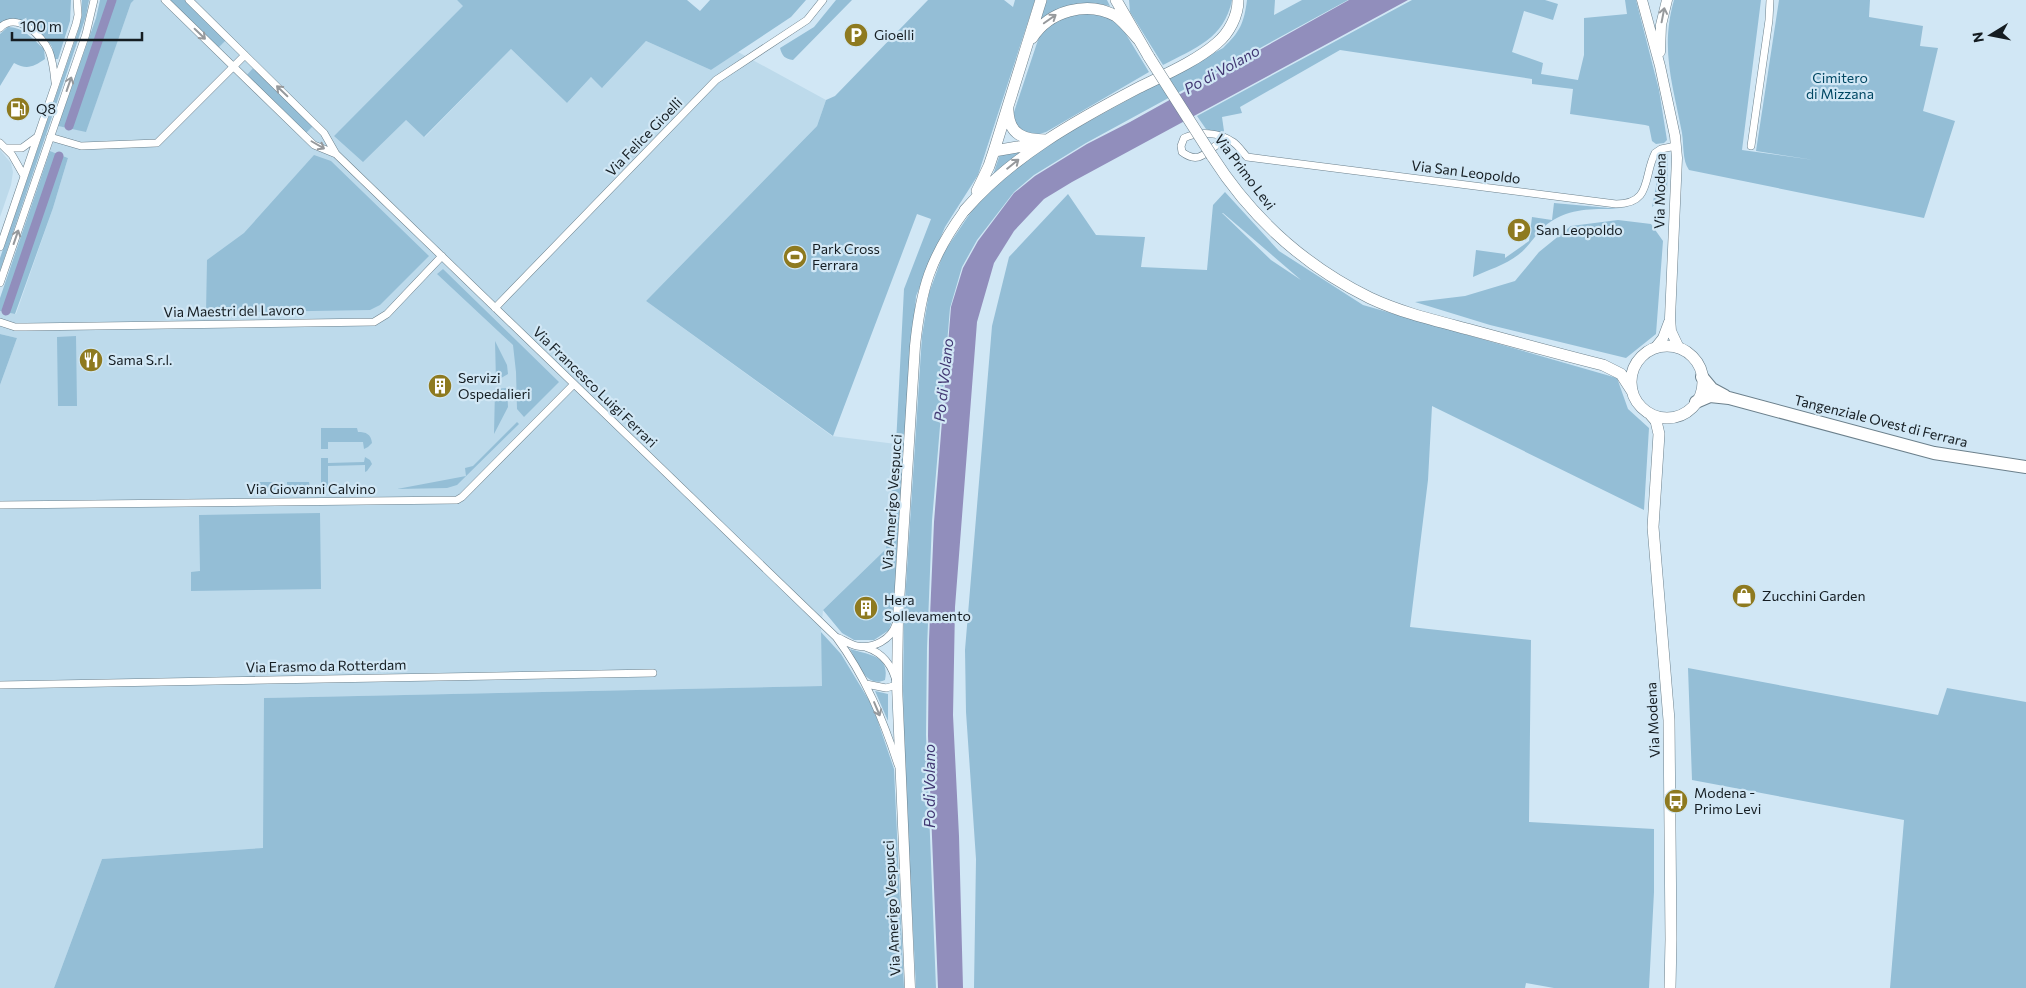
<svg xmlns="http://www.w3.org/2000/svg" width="2026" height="988" font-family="Commissioner,sans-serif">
	<rect width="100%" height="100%" fill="#d1e7f5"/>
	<path fill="#bddaeb" d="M 134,0 L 457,0 L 464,6 L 334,136 L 406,120 L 425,137 L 511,49 L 567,103 L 591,77 L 603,87 L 646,41 L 711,70 L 738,52 L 826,100 L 817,126 L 646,301 L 832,436 L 896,444 L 886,549 L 823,610 L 821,632 L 823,686 L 264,698 L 264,848 L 102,859 L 54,988 L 0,988 L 0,385 L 17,338 L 0,334 L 0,311 L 16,314 L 53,208 L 68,158 L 50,151 L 58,126 L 86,131 L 131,3 Z
		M 0,150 L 11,163 L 13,172 L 11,185 L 0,217 Z"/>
	<path fill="#94bed6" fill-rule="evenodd" d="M 0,0 L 71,0 L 70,21 L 58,59 L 54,59 C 53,55 53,51 52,47 C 48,38 25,19 15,19 C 10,19 5,22 0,24 Z
		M 82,0 L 89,0 L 86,16 L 0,271 L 0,258 L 77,34 L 82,16 Z
		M 100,0 L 134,0 L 131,3 L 86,132 L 58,126 L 96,18 Z
		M 167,0 L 185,0 L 226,40 L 217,49 Z
		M 457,0 L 687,0 L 700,11 L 710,0 L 806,0 L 791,17 L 711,70 L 646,41 L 602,88 L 591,77 L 567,103 L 511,49 L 424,137 L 406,120 L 363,162 L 334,136 L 463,6 Z
		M 836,0 L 852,0 L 793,60 C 785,59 782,56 780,48 L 814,27 Z
		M 928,0 L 1004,0 L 1013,7 L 1015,0 L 1035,0 L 978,175 L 945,227 L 916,296 L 893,618 L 889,630 L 874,640 L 854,640 L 842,633 L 823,610 L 886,549 L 896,444 L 904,289 L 931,219 L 917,214 L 833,436 L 646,301 L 817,126 L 826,100 L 835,96 Z
		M 1045,0 L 1107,0 L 1110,6 C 1080,0 1065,5 1040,21 Z
		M 1129,0 L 1232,0 C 1224,39 1195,48 1163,65 L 1130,12 Z
		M 1247,0 L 1275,0 L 1274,15 L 1302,0 L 1348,0 L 1086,143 L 1034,175 L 1014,192 L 977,240 L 962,267 L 950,308 L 932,521 L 927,648 L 926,735 L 936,988 L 916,988 L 905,774 L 903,691 L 904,616 L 922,336 L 929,293 L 944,252 L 969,215 L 988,191 L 1042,147 L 1223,48 C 1240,32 1244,23 1247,0 Z
		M 1412,0 L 1545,0 L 1558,4 L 1553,20 L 1524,11 L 1512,52 L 1543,63 L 1541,74 L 1578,80 L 1584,55 L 1584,18 L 1627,14 L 1625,0 L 1636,0 L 1659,90 L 1667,140 L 1664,143 L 1656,144 L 1652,141 L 1649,126 L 1645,125 L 1570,114 L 1573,89 L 1532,84 L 1532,79 L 1340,50 L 1240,107 L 1242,113 L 1222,117 L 1224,131 L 1220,134 L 1206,129 L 1197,116 Z
		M 1674,0 L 1761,0 L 1742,150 L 1814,160 L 1756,151 L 1779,0 L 1870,0 L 1869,17 L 1923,26 L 1920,46 L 1938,48 L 1923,111 L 1955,121 L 1924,218 L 1689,170 C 1682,160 1684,145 1682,133 C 1673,85 1660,49 1674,0 Z
		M 1084,11 L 1110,17 L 1124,31 L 1149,72 L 1046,132 L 1036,135 L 1019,130 L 1015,124 L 1014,112 L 1040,34 L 1053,21 Z
		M 8,27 C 23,27 33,39 44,49 L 45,59 C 33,67 27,70 14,63 L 0,86 L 0,34 Z
		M 254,67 L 313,126 L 305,134 L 246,76 Z
		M 1027,150 L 993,175 L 1000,154 Z
		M 50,151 L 68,158 L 53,208 L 15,314 L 0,311 L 0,298 Z
		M 1668,154 L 1667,194 L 1652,207 L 1661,160 L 1663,155 Z
		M 314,155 L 331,161 L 429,256 L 380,305 L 370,310 L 206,313 L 207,260 L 244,233 Z
		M 1225,192 L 1279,251 L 1363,305 L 1617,378 L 1628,409 L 1649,428 L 1644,510 L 1432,406 L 1428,480 L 1410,627 L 1531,640 L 1529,822 L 1654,829 L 1654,892 L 1649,988 L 1554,988 L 1526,983 L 1525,988 L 974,988 L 976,859 L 966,712 L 965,650 L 992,326 L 1009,257 L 1068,194 L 1096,235 L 1145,237 L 1141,267 L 1207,270 L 1213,205 ZM 1222,213 L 1223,213 L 1301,280 L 1271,260 Z
		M 1554,203 L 1620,209 C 1593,209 1566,207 1544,227 C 1534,236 1529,247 1518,255 C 1505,265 1488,270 1473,277 L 1476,250 L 1505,254 L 1505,258 L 1529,241 L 1532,217 L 1552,220 Z
		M 1618,220 L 1651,224 L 1663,241 L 1656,334 L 1626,358 L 1490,325 L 1415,302 L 1465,296 L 1515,281 L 1539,252 L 1571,226 Z
		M 443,269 L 559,382 L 524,417 L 517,409 L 516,372 L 513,345 L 437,274 Z
		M 0,334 L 17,338 L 0,385 Z
		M 76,336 L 77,406 L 58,406 L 57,337 Z
		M 495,341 L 507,365 L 508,374 L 496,381 Z
		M 507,388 L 508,407 L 494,434 L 495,389 Z
		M 517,422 L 519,424 L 457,485 L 447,488 L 397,489 L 466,476 L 465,468 L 473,466 Z
		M 321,428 L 357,428 L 358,432 C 366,432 371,434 372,443 L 368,447 L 364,449 L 363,442 L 328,442 L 328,449 L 321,449 Z
		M 365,457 L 370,460 L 372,464 L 367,471 L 365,472 L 365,465 L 328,466 L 328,488 L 321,488 L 321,458 L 328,458 L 328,463 L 364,462 Z
		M 255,482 L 278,482 L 278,490 L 255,490 Z
		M 287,482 L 309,482 L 310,489 L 287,490 Z
		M 320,513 L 321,589 L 191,591 L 191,572 L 200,571 L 199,515 Z
		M 821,632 L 841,654 L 873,707 L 894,769 L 904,988 L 54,988 L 102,859 L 263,848 L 264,698 L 822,686 Z
		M 850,649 C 869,655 890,655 885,680 C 866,689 857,662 850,649 Z
		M 1688,668 L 1938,715 L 1947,688 L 2026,702 L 2026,988 L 1890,988 L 1904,820 L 1692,780 Z
		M 875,691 L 888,694 L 888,721 Z"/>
	<path fill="#918ebc" d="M 1349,0 L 1408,0 L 1072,182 L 1044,199 L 1014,231 L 994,263 L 977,322 L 955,607 L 953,715 L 959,836 L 963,988 L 938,988 L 928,736 L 929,640 L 934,522 L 951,307 L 963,268 L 978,241 L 1014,193 L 1035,176 L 1087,144 L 1130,122 Z"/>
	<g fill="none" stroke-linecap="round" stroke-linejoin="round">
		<path stroke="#918ebc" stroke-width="9" d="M 69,126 L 112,0
			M 6,311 L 59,156"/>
		<g stroke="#6c808c" stroke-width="8">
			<path id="street" d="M 165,0 L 314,145 L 336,154
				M 189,0 L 324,133 L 336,154 L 836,637 C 865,676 883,719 898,765
				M 0,28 C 16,11 42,35 49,51 C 53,61 54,72 55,82
				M 50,137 L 81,146 L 157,143 L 245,55
				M 1227,140 C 1209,144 1203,168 1182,152 L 1181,146 L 1184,138 C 1199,131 1219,132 1233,142 C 1238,145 1243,153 1247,157 L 1616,204 C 1652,204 1643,177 1655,153 L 1661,149 L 1676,146
				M 0,143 L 12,155 L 24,176
				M 1751,146 L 1769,20 L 1770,0
				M 6,148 L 22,148 L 37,137
				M 0,247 L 76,24 L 78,15 L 77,0
				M 0,283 L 86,34 L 94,0
				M 495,308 L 716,80 L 807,20 L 823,0
				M 0,322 L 15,327 L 26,327 L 374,322 L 387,314 L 442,256
				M 0,505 L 457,500 L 462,497 L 574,384
				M 839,638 C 845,641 851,645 857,646 C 873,649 891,640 896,624
				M 865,647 C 884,653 893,666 897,685 L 886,688 L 866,684
				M 0,685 L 653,673"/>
		</g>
		<g stroke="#6c808c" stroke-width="11">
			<path id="secondary" d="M 1642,0 L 1660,66 L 1675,136 L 1677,158 L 1670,318 L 1671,331 L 1679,348
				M 1660,52 L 1661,25 L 1667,0
				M 1655,348 L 1663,338 L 1669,322
				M 910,988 L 897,685 L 898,619 L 915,346 C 921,288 930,258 965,210"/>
		</g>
		<g stroke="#6c808c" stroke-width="12">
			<path id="primary" d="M 1116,0 L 1149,57
				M 1032,38 C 1049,11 1087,0 1116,16 C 1124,22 1131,31 1138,39
				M 1008,111 C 1009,135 1024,140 1046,140
				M 994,151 L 1035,144
				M 1212,156 C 1251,217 1305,266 1370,298 C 1402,313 1437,321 1471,330 C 1515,342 1559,354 1603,365 L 1621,374 L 1632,391
				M 977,191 L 989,166 L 994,151 L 1041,0
				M 965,210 C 1012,156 1075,121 1138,88 C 1164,75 1195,62 1217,43 C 1229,33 1238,16 1238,0
				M1631 382a36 36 0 1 1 72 0a36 36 0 1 1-72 0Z
				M 1650,414 L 1656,421 L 1659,434 L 1653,527 L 1669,720 L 1671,939 L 1670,988"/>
		</g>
		<g stroke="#6c808c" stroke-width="14">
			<path id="highway" d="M 1702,377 L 1712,389 L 1725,396
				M 1696,402 L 1710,396 L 1729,398 L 1934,453 L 2026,467"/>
		</g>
		<use href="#street" stroke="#fff" stroke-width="7"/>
		<use href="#secondary" stroke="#fff" stroke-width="10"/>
		<use href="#primary" stroke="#fff" stroke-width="11"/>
		<use href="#highway" stroke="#fff" stroke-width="12"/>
		<g stroke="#6c808c" stroke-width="12" stroke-linecap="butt">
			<path id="primary-bridge" d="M 1149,57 L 1212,156"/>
		</g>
		<use href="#primary-bridge" stroke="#fff" stroke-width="11"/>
	</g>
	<defs><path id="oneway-shaft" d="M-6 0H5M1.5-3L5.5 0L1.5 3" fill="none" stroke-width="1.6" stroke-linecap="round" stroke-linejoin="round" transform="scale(1.25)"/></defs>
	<g stroke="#96999c">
		<use href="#oneway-shaft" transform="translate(1663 15) rotate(-79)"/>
		<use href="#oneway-shaft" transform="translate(1050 19) rotate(-35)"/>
		<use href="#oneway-shaft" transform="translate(200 34) rotate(44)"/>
		<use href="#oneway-shaft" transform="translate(69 84) rotate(-71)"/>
		<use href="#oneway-shaft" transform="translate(282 91) rotate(-136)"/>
		<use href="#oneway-shaft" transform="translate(318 145) rotate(30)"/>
		<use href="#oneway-shaft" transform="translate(1013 164) rotate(-39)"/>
		<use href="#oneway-shaft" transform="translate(16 237) rotate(-71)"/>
		<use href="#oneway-shaft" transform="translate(877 709) rotate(67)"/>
	</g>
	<defs>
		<g id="parking-disc" transform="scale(1.25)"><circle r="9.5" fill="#8e7a20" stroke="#d1e7f5"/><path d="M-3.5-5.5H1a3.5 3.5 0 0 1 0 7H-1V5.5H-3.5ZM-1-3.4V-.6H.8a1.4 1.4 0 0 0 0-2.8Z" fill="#fff"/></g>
		<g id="fuel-disc" transform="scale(1.25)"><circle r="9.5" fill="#8e7a20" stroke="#d1e7f5"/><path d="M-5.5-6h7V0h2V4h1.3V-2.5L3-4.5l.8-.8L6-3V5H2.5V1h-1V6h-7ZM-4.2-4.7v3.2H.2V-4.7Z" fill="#fff"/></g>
		<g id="stadium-disc" transform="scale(1.25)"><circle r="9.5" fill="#8e7a20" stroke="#d1e7f5"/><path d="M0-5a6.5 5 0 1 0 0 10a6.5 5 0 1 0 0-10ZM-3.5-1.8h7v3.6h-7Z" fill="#fff"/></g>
		<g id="restaurant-disc" transform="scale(1.25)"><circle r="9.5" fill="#8e7a20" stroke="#d1e7f5"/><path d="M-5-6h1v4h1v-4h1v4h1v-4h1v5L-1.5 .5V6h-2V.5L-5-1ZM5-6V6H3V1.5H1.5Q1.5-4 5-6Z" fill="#fff"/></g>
		<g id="building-disc" transform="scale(1.25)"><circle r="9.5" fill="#8e7a20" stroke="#d1e7f5"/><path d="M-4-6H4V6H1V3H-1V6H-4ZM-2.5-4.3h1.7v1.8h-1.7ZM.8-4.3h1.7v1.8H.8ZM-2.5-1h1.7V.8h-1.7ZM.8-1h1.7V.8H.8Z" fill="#fff"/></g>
		<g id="shop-disc" transform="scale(1.25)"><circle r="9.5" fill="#8e7a20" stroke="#d1e7f5"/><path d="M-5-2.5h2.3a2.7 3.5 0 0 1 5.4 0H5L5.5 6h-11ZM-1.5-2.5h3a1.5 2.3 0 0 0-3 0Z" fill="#fff"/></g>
		<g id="bus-disc" transform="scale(1.25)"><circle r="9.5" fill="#8e7a20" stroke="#d1e7f5"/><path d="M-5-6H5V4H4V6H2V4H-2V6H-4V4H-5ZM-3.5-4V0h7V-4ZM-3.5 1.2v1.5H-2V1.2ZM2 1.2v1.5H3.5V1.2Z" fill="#fff"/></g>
	</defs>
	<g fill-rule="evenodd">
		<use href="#parking-disc" x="856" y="35"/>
		<use href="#fuel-disc" x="18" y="109"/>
		<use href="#parking-disc" x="1519" y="230"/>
		<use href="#stadium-disc" x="795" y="257"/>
		<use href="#restaurant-disc" x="91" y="360"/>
		<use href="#building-disc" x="440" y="386"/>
		<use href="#shop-disc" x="1744" y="596"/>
		<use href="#building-disc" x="866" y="608"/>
		<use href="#bus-disc" x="1676" y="801"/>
	</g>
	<g text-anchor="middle" stroke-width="4.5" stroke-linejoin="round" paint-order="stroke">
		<g font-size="14" fill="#151d22" stroke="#d1e7f5" text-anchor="start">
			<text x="874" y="40">Gioelli</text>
			<text x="36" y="114">Q8</text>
			<text x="1536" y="235">San Leopoldo</text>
			<text x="812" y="254">Park Cross<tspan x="812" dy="16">Ferrara</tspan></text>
			<text x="108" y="365">Sama S.r.l.</text>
			<text x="458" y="383">Servizi<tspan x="458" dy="16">Ospedalieri</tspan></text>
			<text x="1762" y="601">Zucchini Garden</text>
			<text x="884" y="605">Hera<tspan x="884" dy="16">Sollevamento</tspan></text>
			<text x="1694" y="798">Modena -<tspan x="1694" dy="16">Primo Levi</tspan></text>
		</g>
		<g font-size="14" fill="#004763" stroke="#d1e7f5">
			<text x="1840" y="83">Cimitero<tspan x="1840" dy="16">di Mizzana</tspan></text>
		</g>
		<g font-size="14" fill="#151d22" stroke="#d1e7f5">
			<text transform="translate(644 137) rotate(-46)" y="5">Via Felice Gioelli</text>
			<text transform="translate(1245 172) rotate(53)" y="5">Via Primo Levi</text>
			<text transform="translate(1466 172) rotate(7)" y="5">Via San Leopoldo</text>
			<text transform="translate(1660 191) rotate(-89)" y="5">Via Modena</text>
			<text transform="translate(234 311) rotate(-1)" y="5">Via Maestri del Lavoro</text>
			<text transform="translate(595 387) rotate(44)" y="5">Via Francesco Luigi Ferrari</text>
			<text transform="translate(1881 421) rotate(14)" y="5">Tangenziale Ovest di Ferrara</text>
			<text x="311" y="494">Via Giovanni Calvino</text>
			<text transform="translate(892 502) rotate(-86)" y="5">Via Amerigo Vespucci</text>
			<text transform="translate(326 666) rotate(-1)" y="5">Via Erasmo da Rotterdam</text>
			<text transform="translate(1653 720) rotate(-93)" y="5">Via Modena</text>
			<text transform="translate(892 908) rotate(-93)" y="5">Via Amerigo Vespucci</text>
		</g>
		<g font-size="15" font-style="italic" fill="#413772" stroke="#d1e7f5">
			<text transform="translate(1222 70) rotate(-29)" y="5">Po di Volano</text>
			<text transform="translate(944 380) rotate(-84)" y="5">Po di Volano</text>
			<text transform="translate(930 786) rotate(-90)" y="5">Po di Volano</text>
		</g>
	</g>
	<g transform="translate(1991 35) rotate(260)" stroke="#d1e7f5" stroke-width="4" paint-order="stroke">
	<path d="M0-4L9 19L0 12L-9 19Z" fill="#151d22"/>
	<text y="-8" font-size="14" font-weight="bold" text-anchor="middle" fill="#151d22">N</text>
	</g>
	<path d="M12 32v8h130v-8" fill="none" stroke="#151d22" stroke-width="2.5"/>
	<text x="20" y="32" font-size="15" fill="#151d22" stroke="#d1e7f5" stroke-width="4" paint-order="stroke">100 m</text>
</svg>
